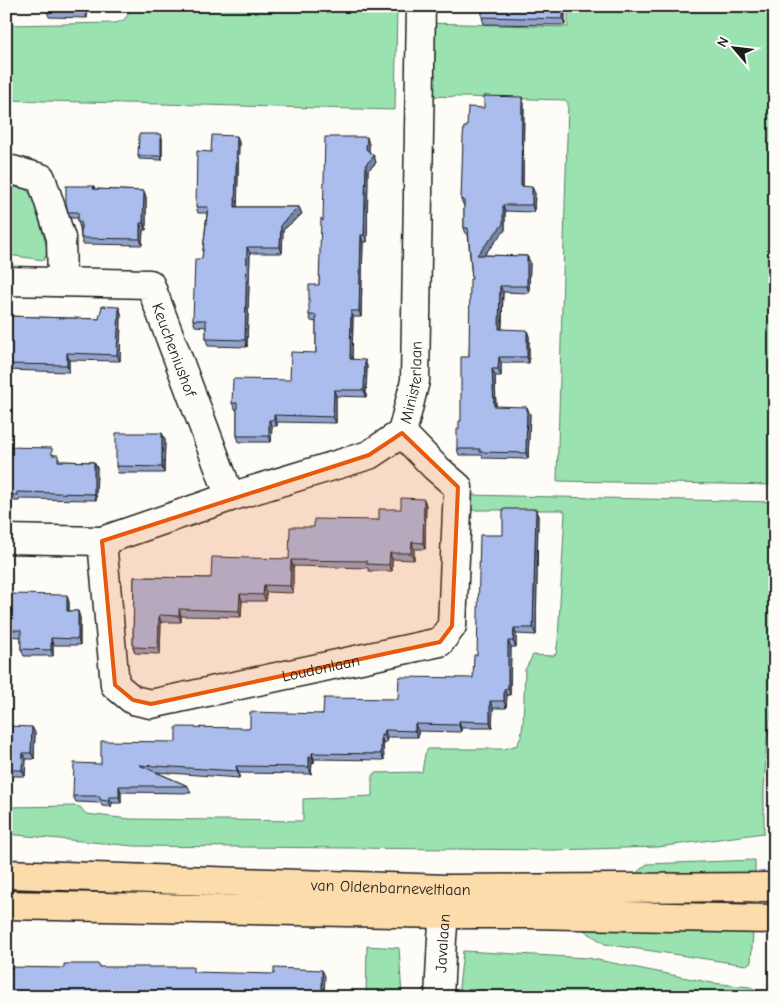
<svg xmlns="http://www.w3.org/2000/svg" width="781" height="1003" font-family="'Comic Neue',sans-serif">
	<rect width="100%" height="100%" fill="#fdfcf7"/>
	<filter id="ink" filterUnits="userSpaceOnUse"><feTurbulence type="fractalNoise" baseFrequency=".02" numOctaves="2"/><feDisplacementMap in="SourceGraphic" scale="10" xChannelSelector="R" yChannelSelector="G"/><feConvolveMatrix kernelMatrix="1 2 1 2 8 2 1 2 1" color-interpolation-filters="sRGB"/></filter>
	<g filter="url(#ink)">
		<path fill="#9ae2b0" stroke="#5b7f66" d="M 129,6 L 397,6 L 395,110 L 6,100 L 6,25 L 115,23 C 125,21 129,17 129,6 Z
			M 568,6 L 775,6 L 775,485 L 557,481 L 568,103 L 565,100 L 428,96 L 429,23 L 568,27 Z
			M 21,186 L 32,195 L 48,251 L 44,260 L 8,255 L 6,250 L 7,191 Z
			M 469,495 L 775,502 L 775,690 L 767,738 L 764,789 L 764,833 L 658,847 L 554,850 L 134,846 L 6,834 L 6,807 L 73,806 L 80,807 L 86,814 L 130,819 L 303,821 L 303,799 L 372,796 L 372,777 L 374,773 L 422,772 L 425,754 L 428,749 L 505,749 L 517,745 L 521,737 L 523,723 L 525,670 L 533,655 L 552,656 L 556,654 L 558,640 L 565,512 L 562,510 L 469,510 Z
			M 755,860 L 755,881 L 624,883 L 647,864 Z
			M 579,927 L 753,933 L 751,962 L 746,965 L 605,944 Z
			M 367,946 L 399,948 L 402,997 L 366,997 Z
			M 463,951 L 588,958 L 712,983 L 750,987 L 758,991 L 757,997 L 458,997 Z"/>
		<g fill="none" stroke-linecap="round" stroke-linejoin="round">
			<g stroke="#1c1c1c" stroke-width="31">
				<g id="minor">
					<path d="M 6,173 L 12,170 L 41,178 L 61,238 L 62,282"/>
					<path id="s1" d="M 6,281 L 150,284 L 230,497"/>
					<path id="s2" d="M 6,539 L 102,541 L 230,497 L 369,455 L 402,433 L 415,381 L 421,6"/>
					<path id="s3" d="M 102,541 L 115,685 L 133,700 L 151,704 L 440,642 L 452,626 L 458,487 L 435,467 L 402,433"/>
					<path id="s4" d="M 439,997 L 442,938 L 446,891"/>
				</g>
			</g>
			<g stroke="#1c1c1c" stroke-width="31">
				<g id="major">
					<path id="s5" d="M 6,874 L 447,889 L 775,887"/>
					<path d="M 6,905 L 444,914 L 528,914 L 775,919"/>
				</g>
			</g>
			<use href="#minor" stroke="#fdfcf7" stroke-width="28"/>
			<use href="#major" stroke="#fddcac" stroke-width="28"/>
		</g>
		<path fill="#92a3cb" stroke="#1c1c1c" d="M 47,6 L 95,6 L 95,8 L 87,8 L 87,18 L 49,17 L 47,10 Z
			M 565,6 L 565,25 L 484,24 L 482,17 Z
			M 524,103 L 523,186 L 535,193 L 534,212 L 505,211 L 505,230 L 484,255 L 527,256 L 530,262 L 529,293 L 503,292 L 502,329 L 529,336 L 529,363 L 501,363 L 501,376 L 495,376 L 496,406 L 530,414 L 528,459 L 483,458 L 482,455 L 459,455 L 457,449 L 461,421 L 469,357 L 472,279 L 468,234 L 466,234 L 464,228 L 464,206 L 461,200 L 467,127 L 484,108 Z
			M 162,138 L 162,160 L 139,159 L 138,156 Z
			M 239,142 L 237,207 L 299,207 L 302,214 L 283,230 L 282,253 L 250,253 L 247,347 L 208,346 L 206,339 L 206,327 L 195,326 L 193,320 L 202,259 L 207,213 L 198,213 L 196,207 L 211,152 Z
			M 369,144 L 369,151 L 374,156 L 376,163 L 368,170 L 367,242 L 363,242 L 361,317 L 353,317 L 352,359 L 367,366 L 366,397 L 336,396 L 336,423 L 277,422 L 277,426 L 272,426 L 271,442 L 239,442 L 237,436 L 237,410 L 235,409 L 232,403 L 290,380 L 316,353 L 316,322 L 311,321 L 309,315 L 319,285 L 323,221 Z
			M 94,186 L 95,189 L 144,191 L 146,197 L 146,230 L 143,230 L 142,245 L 83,244 L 81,238 L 80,228 L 78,222 L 78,218 L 71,218 L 68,212 Z
			M 119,307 L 121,313 L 120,361 L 69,360 L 69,372 L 6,370 L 6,316 L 99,319 Z
			M 162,433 L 165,440 L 164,473 L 118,473 L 116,466 Z
			M 6,447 L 55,455 L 61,461 L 94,462 L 97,468 L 96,500 L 20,499 L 19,501 L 6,501 Z
			M 424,499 L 426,505 L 425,549 L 414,549 L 414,560 L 392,559 L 392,571 L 369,571 L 368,568 L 293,566 L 293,593 L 266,592 L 266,601 L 242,601 L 241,617 L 181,616 L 181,622 L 161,622 L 160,654 L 135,653 L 133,647 L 134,577 L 211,578 L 289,559 L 314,527 L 379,520 Z
			M 536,509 L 538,516 L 536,635 L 516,634 L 516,647 L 511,647 L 510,695 L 507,695 L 506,708 L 493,708 L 492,728 L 461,728 L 461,732 L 418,731 L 418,737 L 387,737 L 387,742 L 383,742 L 384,760 L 314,759 L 314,763 L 312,763 L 311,774 L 239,773 L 239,778 L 156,772 L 188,786 L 191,793 L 121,792 L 121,803 L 112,803 L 111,807 L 102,806 L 101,803 L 76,802 L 73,796 L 101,764 L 176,742 L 398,699 L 473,678 L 503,535 Z
			M 6,594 L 69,602 L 69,611 L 78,611 L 80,618 L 80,645 L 53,645 L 53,656 L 24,656 L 21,649 L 21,637 L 6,636 Z
			M 32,727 L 35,733 L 34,759 L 26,759 L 25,776 L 10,776 L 10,786 L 6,786 L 6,731 Z"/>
		<path fill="#7784a5" stroke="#1c1c1c" d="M 85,6 L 86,6 L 87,8 L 87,18 L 85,12 Z
			M 563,6 L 565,6 L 565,25 L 563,19 Z
			M 522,97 L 524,103 L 523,193 L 521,186 Z
			M 161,134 L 162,138 L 162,160 L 161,156 Z
			M 237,136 L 239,142 L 237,213 L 235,207 Z
			M 367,137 L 369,144 L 369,155 L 366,149 Z
			M 374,156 L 376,163 L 368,170 L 367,242 L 364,235 L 366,164 Z
			M 532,187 L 535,193 L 534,212 L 532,205 Z
			M 144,191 L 146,197 L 146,230 L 143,223 Z
			M 503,205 L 505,211 L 505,230 L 479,261 L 477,255 Z
			M 299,207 L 302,214 L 283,230 L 282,253 L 280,247 L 281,224 Z
			M 140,223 L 143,230 L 142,245 L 140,239 Z
			M 361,235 L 363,242 L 361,317 L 359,311 Z
			M 247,247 L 250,253 L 247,347 L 245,340 Z
			M 527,256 L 530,262 L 529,293 L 527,286 Z
			M 500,286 L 503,292 L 501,336 L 499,329 Z
			M 119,307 L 121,313 L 120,361 L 117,355 Z
			M 351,311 L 353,317 L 352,366 L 350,359 Z
			M 527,330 L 529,336 L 529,363 L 527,357 Z
			M 67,353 L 69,360 L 69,372 L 67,365 Z
			M 499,357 L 501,363 L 501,376 L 498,369 Z
			M 365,360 L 367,366 L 366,397 L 364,390 Z
			M 492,369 L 495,376 L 496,413 L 494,406 Z
			M 334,390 L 336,396 L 336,423 L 333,417 Z
			M 527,407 L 530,414 L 528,459 L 526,453 Z
			M 274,415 L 277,422 L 277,426 L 274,420 Z
			M 269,420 L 272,426 L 271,442 L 269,436 Z
			M 162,433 L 165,440 L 164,473 L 162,467 Z
			M 94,462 L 97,468 L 96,500 L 94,494 Z
			M 424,499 L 426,505 L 425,549 L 423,543 Z
			M 536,509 L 538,516 L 536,635 L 533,628 Z
			M 412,542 L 414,549 L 414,560 L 411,553 Z
			M 390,553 L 392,559 L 392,571 L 389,565 Z
			M 291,560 L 293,566 L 293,593 L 290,586 Z
			M 264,585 L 266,592 L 266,601 L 263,595 Z
			M 240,594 L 242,601 L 241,617 L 239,611 Z
			M 67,595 L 69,602 L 69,618 L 67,611 Z
			M 179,609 L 181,616 L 181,622 L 179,616 Z
			M 78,611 L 80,618 L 80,645 L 78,639 Z
			M 159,615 L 161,622 L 160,654 L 158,648 Z
			M 514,628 L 516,634 L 516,647 L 513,641 Z
			M 51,638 L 53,645 L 53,656 L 51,650 Z
			M 508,641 L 511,647 L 510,695 L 508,688 Z
			M 504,689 L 507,695 L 506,708 L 504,701 Z
			M 490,701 L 493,708 L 492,728 L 490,722 Z
			M 459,721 L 461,728 L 461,732 L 459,725 Z
			M 415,724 L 418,731 L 418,737 L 415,731 Z
			M 32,727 L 35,733 L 34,759 L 31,753 Z
			M 385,730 L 387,737 L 387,742 L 384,735 Z
			M 381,735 L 383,742 L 384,760 L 381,754 Z
			M 23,753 L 26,759 L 25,776 L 22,770 Z
			M 312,753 L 314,759 L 314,763 L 312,757 Z
			M 309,757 L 312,763 L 311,774 L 309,767 Z
			M 236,766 L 239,773 L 239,778 L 237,771 Z
			M 8,770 L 10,776 L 10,786 L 7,779 Z
			M 119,786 L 121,792 L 121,803 L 119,797 Z
			M 109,797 L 112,803 L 111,807 L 108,801 Z
			M 322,970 L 325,976 L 324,997 L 322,991 Z"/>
		<path fill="#aabdec" stroke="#1c1c1c" d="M 47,6 L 85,6 L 85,12 L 47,10 Z
			M 482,6 L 563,6 L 563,19 L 482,17 Z
			M 484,96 L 522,97 L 521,186 L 532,187 L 532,205 L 503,205 L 503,224 L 477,255 L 527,256 L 527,286 L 500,286 L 499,329 L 527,330 L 527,357 L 499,357 L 498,369 L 492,369 L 494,406 L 527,407 L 526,453 L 480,452 L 480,449 L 457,449 L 457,429 L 459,429 L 459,421 L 461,421 L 461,357 L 469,357 L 470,279 L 472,279 L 468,228 L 464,228 L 464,200 L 461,200 L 463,137 L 464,127 L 467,127 L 468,107 L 484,108 Z
			M 139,134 L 161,134 L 161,156 L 138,156 Z
			M 212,135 L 237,136 L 235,207 L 299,207 L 281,224 L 280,247 L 247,247 L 245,340 L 206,339 L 206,320 L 193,320 L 195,259 L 202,259 L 208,207 L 196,207 L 197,151 L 211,152 Z
			M 325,137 L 367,137 L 366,149 L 374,156 L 366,164 L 364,235 L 361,235 L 359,311 L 351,311 L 350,359 L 365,360 L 364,390 L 334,390 L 333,417 L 274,415 L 274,420 L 269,420 L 269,436 L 237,436 L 237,403 L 232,403 L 233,379 L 290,380 L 291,352 L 316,353 L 316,315 L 309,315 L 309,285 L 319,285 L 321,218 L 323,221 Z
			M 66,186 L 94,186 L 93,189 L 144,191 L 143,223 L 140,223 L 140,239 L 81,238 L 81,222 L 78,222 L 78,212 L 68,212 L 66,203 Z
			M 102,306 L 119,307 L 117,355 L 67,353 L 67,365 L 6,364 L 6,316 L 99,319 Z
			M 116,433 L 162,433 L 162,467 L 116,466 Z
			M 6,447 L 52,448 L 52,455 L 58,455 L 58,461 L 94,462 L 94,494 L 17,492 L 17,495 L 6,495 Z
			M 401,498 L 424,499 L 423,543 L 412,542 L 411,553 L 390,553 L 389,565 L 367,564 L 367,561 L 291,560 L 290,586 L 264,585 L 263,595 L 240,594 L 239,611 L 179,609 L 179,616 L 159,615 L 158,648 L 133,647 L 134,577 L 211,578 L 212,557 L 289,559 L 290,527 L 314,527 L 314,519 L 379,520 L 379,509 L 401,509 Z
			M 503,509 L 536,509 L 533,628 L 514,628 L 513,641 L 508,641 L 508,688 L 504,689 L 504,701 L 490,701 L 490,722 L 459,721 L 459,725 L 415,724 L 415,731 L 385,730 L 384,735 L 381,735 L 381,754 L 312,753 L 312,757 L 309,757 L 309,767 L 236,766 L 237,771 L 139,765 L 188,786 L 119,786 L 119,797 L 109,797 L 108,801 L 100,800 L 100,796 L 73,796 L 74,763 L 101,764 L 101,741 L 176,742 L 176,727 L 250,728 L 250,712 L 323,714 L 324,698 L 398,699 L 399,677 L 473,678 L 474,655 L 477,655 L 480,535 L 503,535 Z
			M 6,594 L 67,595 L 67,611 L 78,611 L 78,639 L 51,638 L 51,650 L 21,649 L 21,630 L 6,630 Z
			M 8,726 L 32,727 L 31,753 L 23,753 L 22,770 L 8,770 L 7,779 L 6,779 L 6,731 L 8,731 Z
			M 64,964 L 99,964 L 99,967 L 193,967 L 193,972 L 274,974 L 274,968 L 322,970 L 322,991 L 333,993 L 333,997 L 6,997 L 6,967 L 64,968 Z"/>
	</g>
	<path fill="#e8590c" fill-opacity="0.2" stroke="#e8590c" stroke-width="4" stroke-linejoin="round" d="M 402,433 L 458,487 L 452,626 L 440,642 L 151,704 L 133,700 L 115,685 L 102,541 L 369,455 Z"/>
	<g text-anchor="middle" stroke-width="4" stroke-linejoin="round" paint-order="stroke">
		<g font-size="16" fill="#1c1c1c" stroke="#fdfcf7">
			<text dy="6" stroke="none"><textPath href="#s1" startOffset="214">Keucheniushof</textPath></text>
			<text dy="6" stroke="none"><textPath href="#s2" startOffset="468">Ministerlaan</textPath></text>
			<text dy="6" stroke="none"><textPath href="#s3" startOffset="360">Loudonlaan</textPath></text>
			<text dy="6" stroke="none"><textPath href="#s5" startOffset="385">van Oldenbarneveltlaan</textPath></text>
			<text dy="6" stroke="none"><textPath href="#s4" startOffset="54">Javalaan</textPath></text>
		</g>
	</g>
	<rect width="781" height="1003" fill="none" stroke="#fdfcf7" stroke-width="25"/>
	<rect x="12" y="12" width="756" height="978" fill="none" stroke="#1c1c1c" stroke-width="2" filter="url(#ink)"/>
	<g transform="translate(734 48) rotate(298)" stroke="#fdfcf7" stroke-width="4" paint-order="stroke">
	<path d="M0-4L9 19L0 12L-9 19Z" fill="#1c1c1c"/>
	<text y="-8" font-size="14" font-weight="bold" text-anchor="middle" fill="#1c1c1c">N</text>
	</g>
</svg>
